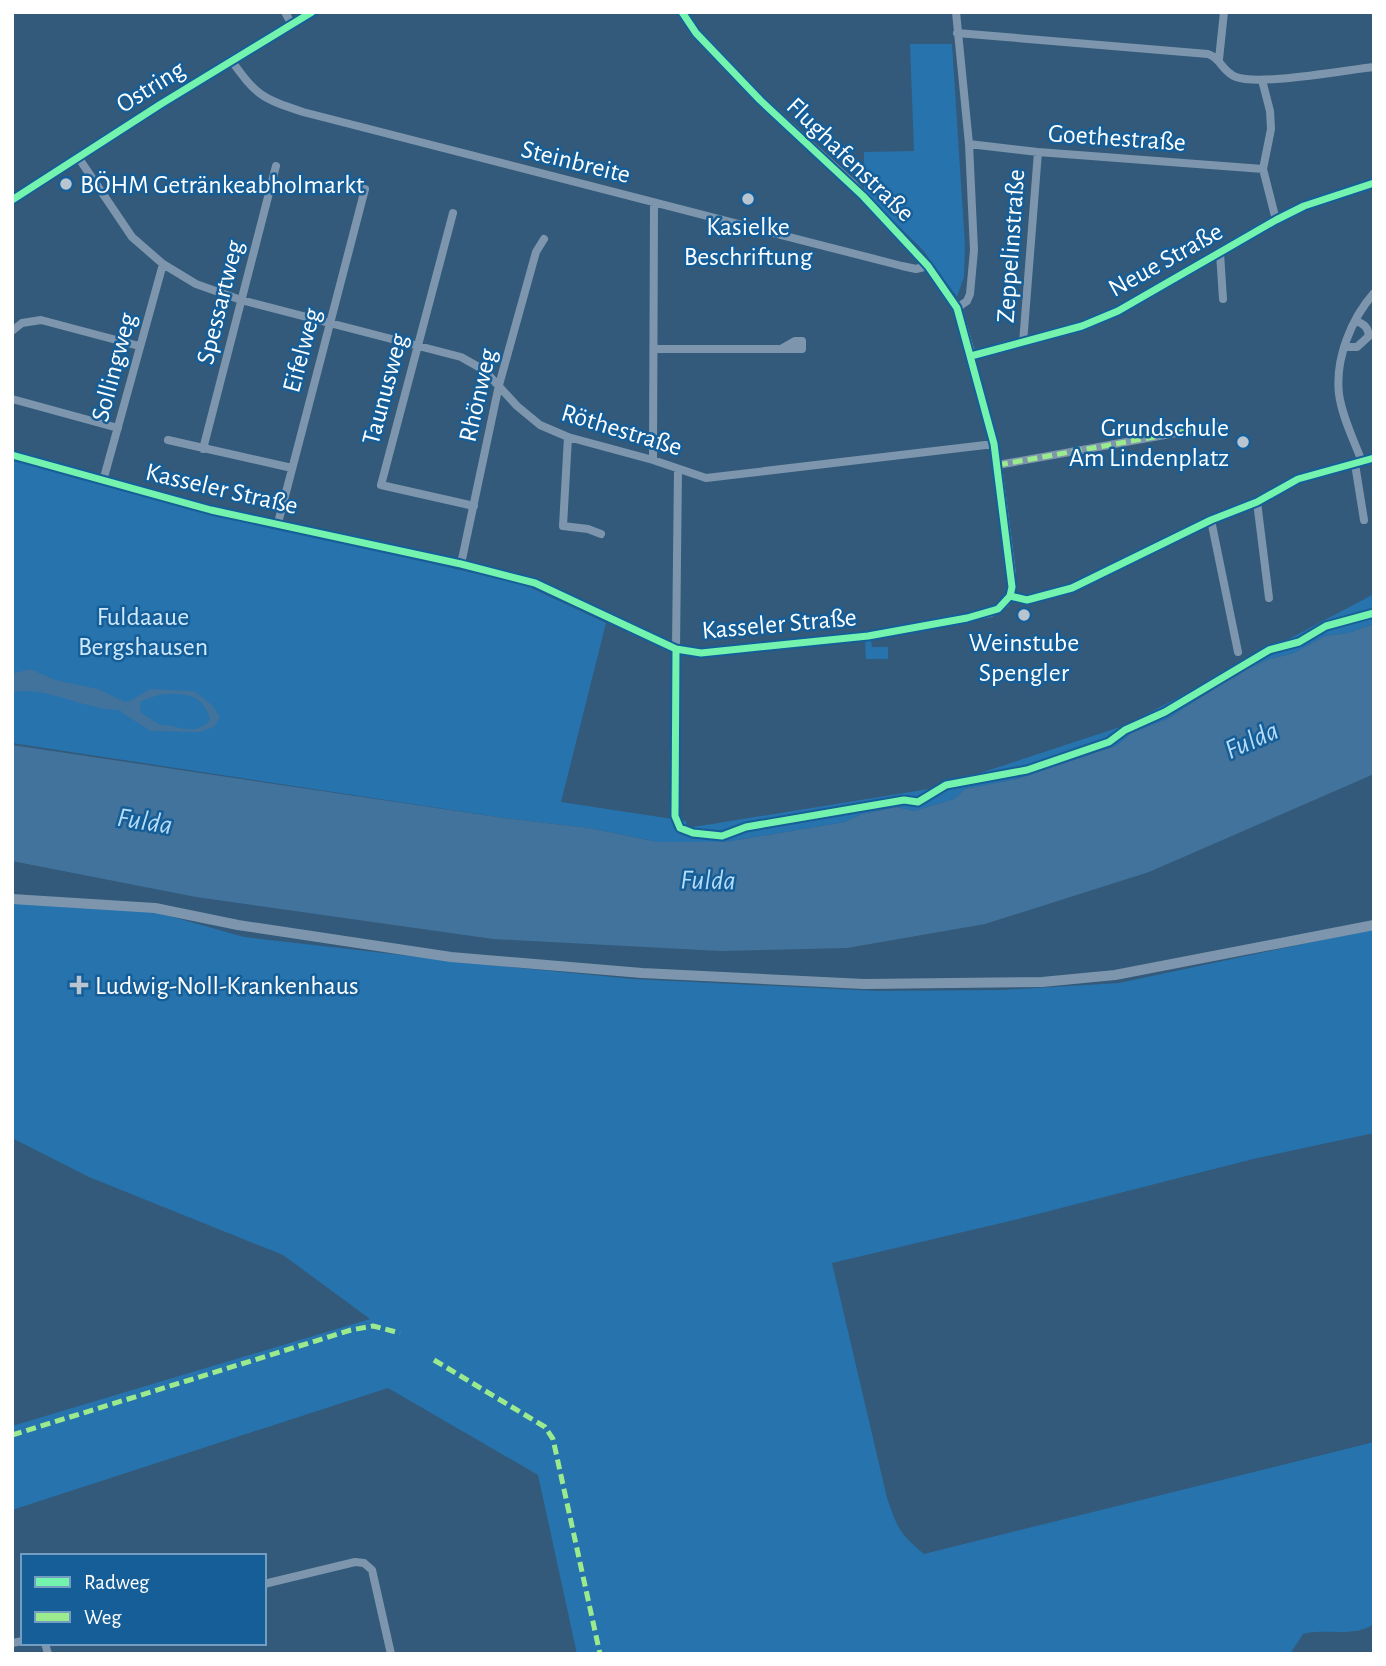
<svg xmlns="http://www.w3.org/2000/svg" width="1386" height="1666" font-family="'Alegreya Sans',sans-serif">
	<rect width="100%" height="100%" fill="#335a7a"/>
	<path fill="#2773ad" d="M 910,44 L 952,44 L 965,246 L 964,277 L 957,297 L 923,250 L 864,192 L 864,152 L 914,151 Z
		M 12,460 L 174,504 L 525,585 L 606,623 L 561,802 L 686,821 L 687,828 L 935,788 L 1126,725 L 1374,594 L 1374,624 L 1348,633 L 1325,636 L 1294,653 L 1270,659 L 1242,671 L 1167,719 L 1131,733 L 1118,745 L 1017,779 L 965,789 L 954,799 L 914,811 L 897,807 L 862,814 L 845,822 L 726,842 L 658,842 L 589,828 L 504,818 L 12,743 Z
		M 865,640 L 871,640 L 872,647 L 888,647 L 888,659 L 866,659 Z
		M 12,903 L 155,912 L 244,937 L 489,965 L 633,979 L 878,991 L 1003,990 L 1119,983 L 1374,929 L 1374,1133 L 1253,1159 L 1014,1220 L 832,1263 L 887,1498 C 898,1529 899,1533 924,1554 L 1374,1442 L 1374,1624 C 1354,1638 1325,1628 1303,1634 L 1290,1654 L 577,1654 L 538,1475 L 388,1388 L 12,1510 L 12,1426 L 370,1319 L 283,1255 L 89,1177 L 12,1138 Z"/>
	<path fill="#42739c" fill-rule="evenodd" d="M 1374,624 L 1374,774 L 1149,872 L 985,924 L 847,948 L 721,951 L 493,939 L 196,897 L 12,861 L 12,745 L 504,818 L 589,828 L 658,842 L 726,842 L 845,822 L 862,814 L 897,807 L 914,811 L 954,799 L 965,789 L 1017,779 L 1118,745 L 1131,733 L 1167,719 L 1242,671 L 1270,659 L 1294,653 L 1325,636 L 1348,633 Z
		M 30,669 L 55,680 L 98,689 L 125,702 L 132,700 L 150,689 L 194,691 L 212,705 L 220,717 L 214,727 L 200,732 L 151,731 L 122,713 L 120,710 C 83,710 49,686 12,692 L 12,674 ZM 162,694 C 186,694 200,692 210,718 L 208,723 L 196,729 L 184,729 L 168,725 L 160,725 L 140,712 L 141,701 Z"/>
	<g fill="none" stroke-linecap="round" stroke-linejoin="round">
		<path stroke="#7d96ad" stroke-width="8" d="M 285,12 L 291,23
			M 956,12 L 969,144 L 974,250 L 970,294 L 967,301 L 957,308
			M 957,33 L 1208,54 C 1221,58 1222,72 1236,77 C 1260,86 1345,70 1374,67
			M 1219,59 L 1224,12
			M 231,60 C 257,96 261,98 303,112 L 902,266 L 916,269 L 928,266
			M 1262,80 L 1270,111 L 1271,129 L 1263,169 L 1276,220
			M 969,144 L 1038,152 L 1263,169
			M 78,157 L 132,237 L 163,264 L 196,284 L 241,300 L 461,357 L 484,370 L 517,406 L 540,425 L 568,437 L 653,460 L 706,478 L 994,444
			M 12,200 L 161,104 L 312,12
			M 453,213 L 381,485 L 474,506
			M 1220,253 L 1223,299
			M 12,331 L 22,323 L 41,320 L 139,346
			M 1023,343 L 1038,152
			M 1344,347 L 1357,347 L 1369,336 C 1368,327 1364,324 1356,321
			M 655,349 L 781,349 L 795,341 L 802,341 L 802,349 L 781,349
			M 12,399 L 118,428
			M 568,437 L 563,526 L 588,529 L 601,534
			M 168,440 L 292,468
			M 203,449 L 276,166
			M 12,455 L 211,510 L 461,564 L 535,583 L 676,649 L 701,653 L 868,636 L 991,613 L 1005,604 L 1010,596 L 1012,573 L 998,465 L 971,356
			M 653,460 L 654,203
			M 1362,462 C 1354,440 1342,417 1339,394 C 1335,359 1351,319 1374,293
			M 1355,464 L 1364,520
			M 998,465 L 1215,426
			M 103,481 L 163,264
			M 1257,502 L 1269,598
			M 1211,520 L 1238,652
			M 278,523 L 365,189
			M 461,564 L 499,385 L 536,252 L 544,239
			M 1010,596 L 1027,600 L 1072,588 L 1211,520 L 1257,502 L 1298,479 L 1374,458
			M 676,649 L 678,469
			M 264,1584 L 355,1562 L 364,1563 L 372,1570 L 391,1654
			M 12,1643 L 23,1641
			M 45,1643 L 48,1654"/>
		<path stroke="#7d96ad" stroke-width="10" d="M 682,12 L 696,33 L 760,100 L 852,184 L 928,266 L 957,308 L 971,356 L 1082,326 L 1118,311 L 1276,220 L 1304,206 L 1374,183
			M 12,899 L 155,908 L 238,925 L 451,957 L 642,973 L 864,984 L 1042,982 L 1115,975 L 1374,925"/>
		<path stroke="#9bea8d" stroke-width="5" stroke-dasharray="10 5" stroke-linecap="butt" d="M 998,465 L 1215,426
			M 434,1360 L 545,1427 L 553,1439 L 600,1654
			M 12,1435 L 351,1330 L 373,1326 L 400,1333"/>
		<g stroke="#155e98" stroke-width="11">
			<path id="cycleway" d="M 12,200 L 161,104 L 312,12
				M 971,356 L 1082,326 L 1118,311 L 1276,220 L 1304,206 L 1374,183
				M 12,455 L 211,510 L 461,564 L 535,583 L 676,649 L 701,653 L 868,636 L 967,618 L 998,609 L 1010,596 L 1012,587 L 994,444 L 957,308 L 928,266 L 863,196 L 760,100 L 696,33 L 682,12
				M 1010,596 L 1027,600 L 1072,588 L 1211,520 L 1257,502 L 1298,479 L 1374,458
				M 676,649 L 675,816 L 680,828 L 693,833 L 722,836 L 746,827 L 904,800 L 918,802 L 946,785 L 1027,770 L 1109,742 L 1125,730 L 1165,712 L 1269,650 L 1299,642 L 1326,626 L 1374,613"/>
		</g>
		<use href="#cycleway" stroke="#73f3ae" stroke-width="7"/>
	</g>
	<g fill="#b8c5d0" stroke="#155e98" stroke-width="2.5">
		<circle cx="66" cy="184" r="7"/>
		<circle cx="748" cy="199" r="7"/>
		<circle cx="1243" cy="442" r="7"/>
		<circle cx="1024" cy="615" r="7"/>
		<path d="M75.5 974.5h7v7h7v7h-7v7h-7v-7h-7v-7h7z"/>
	</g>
	<g text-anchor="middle" stroke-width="5" stroke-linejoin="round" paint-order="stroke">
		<g font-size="26" fill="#fff" stroke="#155e98">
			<text transform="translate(150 86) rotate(-32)" y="9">Ostring</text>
			<text transform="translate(1117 137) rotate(4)" y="9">Goethestraße</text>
			<text transform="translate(851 159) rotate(44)" y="9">Flughafenstraße</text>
			<text transform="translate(576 161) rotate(14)" y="9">Steinbreite</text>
			<text transform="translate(1010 246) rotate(-86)" y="9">Zeppelinstraße</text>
			<text transform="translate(1165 259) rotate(-29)" y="9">Neue Straße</text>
			<text transform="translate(219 302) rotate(-76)" y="9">Spessartweg</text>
			<text transform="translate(301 350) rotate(-75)" y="9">Eifelweg</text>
			<text transform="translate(113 367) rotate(-75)" y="9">Sollingweg</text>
			<text transform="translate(384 389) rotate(-75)" y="9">Taunusweg</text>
			<text transform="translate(477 395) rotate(-77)" y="9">Rhönweg</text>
			<text transform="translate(622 429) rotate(17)" y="9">Röthestraße</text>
			<text transform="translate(222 488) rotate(13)" y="9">Kasseler Straße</text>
			<text transform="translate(779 623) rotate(-5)" y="9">Kasseler Straße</text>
		</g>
		<g font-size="26" fill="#fff" stroke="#155e98" text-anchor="start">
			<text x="80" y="193">BÖHM Getränkeabholmarkt</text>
			<text x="748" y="235" text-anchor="middle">Kasielke<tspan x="748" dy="30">Beschriftung</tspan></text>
			<text x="1229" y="436" text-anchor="end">Grundschule<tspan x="1229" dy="30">Am Lindenplatz</tspan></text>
			<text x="1024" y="651" text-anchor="middle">Weinstube<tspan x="1024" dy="30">Spengler</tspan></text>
			<text x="95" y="994">Ludwig-Noll-Krankenhaus</text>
		</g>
		<g font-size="26" fill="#d0e9fc" stroke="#155e98">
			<text x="143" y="625">Fuldaaue<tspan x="143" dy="30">Bergshausen</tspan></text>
		</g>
		<g font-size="28" font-style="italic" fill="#b5dcf9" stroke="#155e98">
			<text transform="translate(1251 739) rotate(-24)" y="10">Fulda</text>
			<text transform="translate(145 820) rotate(9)" y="10">Fulda</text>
			<text transform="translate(708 879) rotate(1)" y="10">Fulda</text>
		</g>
	</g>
	<rect width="1386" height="1666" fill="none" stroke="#ffffff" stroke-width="28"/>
	<rect x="21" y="1554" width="245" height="91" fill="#155e98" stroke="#739ec1" stroke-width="2"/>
	<rect x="35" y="1577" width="35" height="10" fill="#73f3ae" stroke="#739ec1" stroke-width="2"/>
	<text x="84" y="1589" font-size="21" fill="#ffffff">Radweg</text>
	<rect x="35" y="1612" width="35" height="10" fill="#9bea8d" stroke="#739ec1" stroke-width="2"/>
	<text x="84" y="1624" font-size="21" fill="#ffffff">Weg</text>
</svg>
